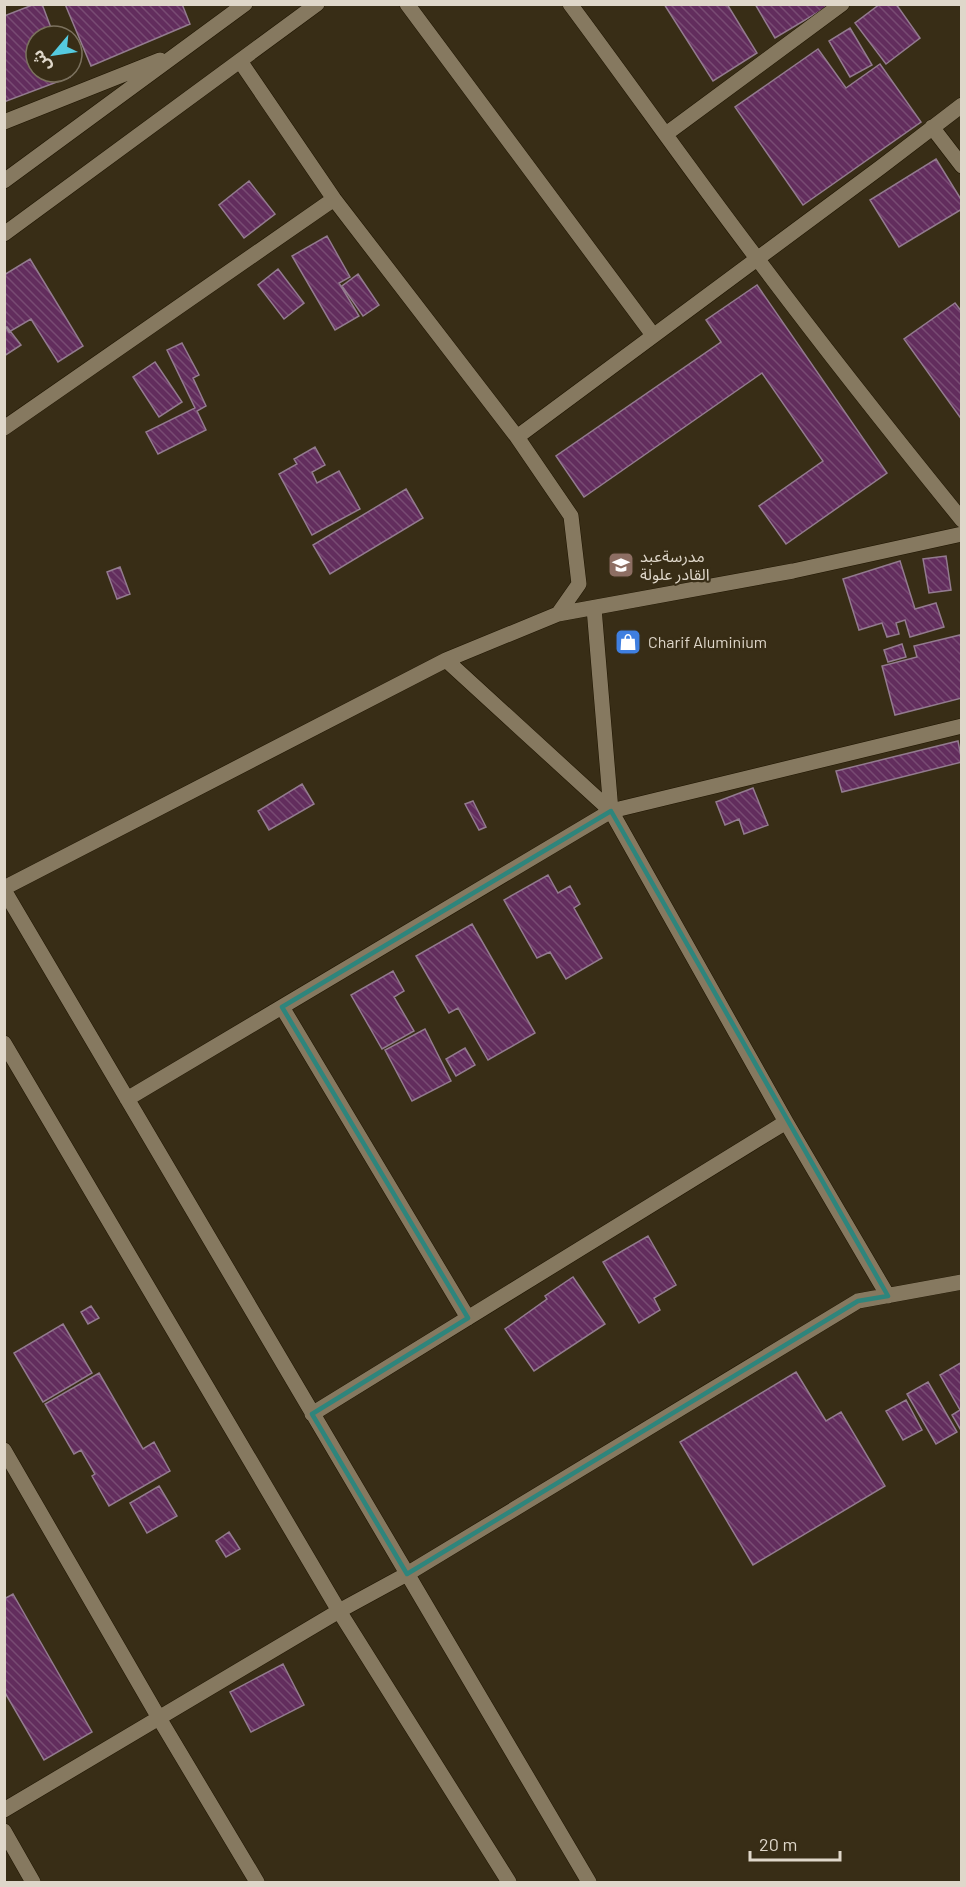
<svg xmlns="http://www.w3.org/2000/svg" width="966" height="1887" font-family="Barlow,'Noto Sans Arabic',sans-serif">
	<defs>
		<pattern id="building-back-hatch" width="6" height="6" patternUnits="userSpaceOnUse" patternTransform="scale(1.5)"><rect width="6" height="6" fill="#622d5d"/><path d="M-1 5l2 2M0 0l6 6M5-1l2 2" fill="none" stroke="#784b73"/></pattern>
	</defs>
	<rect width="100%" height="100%" fill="#382d16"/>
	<path fill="url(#building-back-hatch)" stroke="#937b8f" stroke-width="1.5" d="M 35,4 L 42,4 L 54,36 L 36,36 L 36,72 L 68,72 L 70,77 L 4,102 L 4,16 Z
		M 65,4 L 182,4 L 190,24 L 91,66 Z
		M 664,4 L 727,4 L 757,53 L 713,81 Z
		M 755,4 L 825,4 L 827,7 L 775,38 Z
		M 880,4 L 896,4 L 920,38 L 886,64 L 855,23 Z
		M 850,28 L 872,65 L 850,77 L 829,41 Z
		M 818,49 L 846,88 L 880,64 L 921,122 L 803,205 L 735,107 Z
		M 936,159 L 962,201 L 962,209 L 899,247 L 870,200 Z
		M 249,181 L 275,214 L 244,238 L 219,205 Z
		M 327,236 L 350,277 L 339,283 L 359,316 L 335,330 L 292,256 Z
		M 30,259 L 83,346 L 58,362 L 31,319 L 9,332 L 4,324 L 4,275 Z
		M 278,269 L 304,303 L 284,319 L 258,285 Z
		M 358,274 L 379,305 L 363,316 L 342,286 Z
		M 757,285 L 887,473 L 786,544 L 759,506 L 823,461 L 762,373 L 584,497 L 556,456 L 721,342 L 706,320 Z
		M 955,303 L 962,312 L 962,420 L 904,339 Z
		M 7,327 L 21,345 L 4,356 L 4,329 Z
		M 182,343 L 199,375 L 193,378 L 206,406 L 197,411 L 206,430 L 158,454 L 146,432 L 195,408 L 167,350 Z
		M 155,362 L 182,402 L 159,417 L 133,377 Z
		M 315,447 L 325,465 L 312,472 L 317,483 L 339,471 L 360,509 L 312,535 L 279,474 L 297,464 L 294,459 Z
		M 406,489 L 423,518 L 330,574 L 313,545 Z
		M 946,556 L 951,590 L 929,593 L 923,559 Z
		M 900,561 L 915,609 L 936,603 L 944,627 L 910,637 L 905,620 L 896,623 L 899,634 L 887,637 L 882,623 L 859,630 L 843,579 Z
		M 120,567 L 130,594 L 117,599 L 107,572 Z
		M 960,635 L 962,641 L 962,698 L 895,715 L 882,666 L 917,657 L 914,646 Z
		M 902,644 L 906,657 L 888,662 L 884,650 Z
		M 958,741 L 962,762 L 842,792 L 836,771 Z
		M 302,784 L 314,804 L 269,830 L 258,811 Z
		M 753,788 L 768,825 L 744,834 L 739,819 L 725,825 L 716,802 Z
		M 473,801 L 486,827 L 479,830 L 465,804 Z
		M 548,875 L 558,893 L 570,886 L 580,904 L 574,908 L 602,958 L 566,979 L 550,952 L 537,958 L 504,900 Z
		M 472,924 L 535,1033 L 488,1060 L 458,1008 L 449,1013 L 416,956 Z
		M 393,971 L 404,991 L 394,997 L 414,1031 L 382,1049 L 351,995 Z
		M 425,1029 L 451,1081 L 412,1101 L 385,1050 Z
		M 465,1048 L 475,1065 L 456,1076 L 446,1059 Z
		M 648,1236 L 676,1285 L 654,1298 L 660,1310 L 639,1323 L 603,1262 Z
		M 573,1277 L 605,1324 L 534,1371 L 505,1329 L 547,1299 L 545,1296 Z
		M 91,1306 L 99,1318 L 88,1324 L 81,1312 Z
		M 63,1324 L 92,1373 L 43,1402 L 14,1353 Z
		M 962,1362 L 962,1432 L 952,1415 L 960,1410 L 940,1375 Z
		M 796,1372 L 826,1421 L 841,1412 L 885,1486 L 753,1565 L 680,1442 Z
		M 99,1373 L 143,1449 L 154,1442 L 170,1471 L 109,1506 L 92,1476 L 95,1474 L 81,1450 L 74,1454 L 45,1404 Z
		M 928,1382 L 957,1432 L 936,1444 L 907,1394 Z
		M 906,1400 L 922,1430 L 903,1440 L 886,1411 Z
		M 159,1486 L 177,1516 L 147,1533 L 130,1503 Z
		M 229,1532 L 240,1549 L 226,1557 L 216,1541 Z
		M 13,1594 L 92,1732 L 44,1760 L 4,1691 L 4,1599 Z
		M 283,1664 L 304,1705 L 251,1732 L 230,1692 Z"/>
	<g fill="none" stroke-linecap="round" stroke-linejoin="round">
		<g stroke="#1f1501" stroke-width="16">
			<path id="minor" d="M 407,4 L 653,335
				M 570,4 C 634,90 695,177 759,261 C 825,349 893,435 962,520
				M 240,61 L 334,199 L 517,437
				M 4,122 L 160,60
				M 932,127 L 962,166
				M 666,134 L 842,4
				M 4,181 L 245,4
				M 4,234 L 317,4
				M 4,428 L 334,199
				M 558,614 L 793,571 L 962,534
				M 446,660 L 611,811 L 594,608
				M 611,811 L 786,1122 L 888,1296
				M 4,888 L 446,660 L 558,614 L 579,584 L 571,516 L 517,437 L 881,167 L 962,105
				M 4,890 L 589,1882
				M 282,1007 L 468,1318
				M 4,1043 L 339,1611 L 509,1882
				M 127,1099 L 611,811 L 962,726
				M 312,1414 L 786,1122
				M 4,1450 L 159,1718 L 257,1882
				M 4,1810 L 339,1611 L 407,1574 L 858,1301 L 962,1282
				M 4,1831 L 33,1882"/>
		</g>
		<use href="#minor" stroke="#867960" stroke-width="15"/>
	</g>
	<path fill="none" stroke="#2e857c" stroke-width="4.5" stroke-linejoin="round" d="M 611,811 L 888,1296 L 858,1301 L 407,1574 L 312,1414 L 468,1318 L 282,1007 Z"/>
	<defs>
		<g id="school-square" transform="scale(1.35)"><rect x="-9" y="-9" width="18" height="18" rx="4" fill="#8d6e63" stroke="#382d16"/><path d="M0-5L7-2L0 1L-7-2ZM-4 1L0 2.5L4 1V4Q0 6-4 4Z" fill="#fff"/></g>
		<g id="shop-square" transform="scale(1.35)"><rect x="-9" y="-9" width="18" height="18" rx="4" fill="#3f7fe0" stroke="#382d16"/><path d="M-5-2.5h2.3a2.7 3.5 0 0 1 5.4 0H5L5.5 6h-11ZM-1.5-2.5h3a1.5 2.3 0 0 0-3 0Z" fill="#fff"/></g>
	</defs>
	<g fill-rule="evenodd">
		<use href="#school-square" x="621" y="565"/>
		<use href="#shop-square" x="628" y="642"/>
	</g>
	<g text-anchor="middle" stroke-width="4.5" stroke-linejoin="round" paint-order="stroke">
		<g font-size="16" fill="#dfd7ca" stroke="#382d16" text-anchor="start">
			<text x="640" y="562">مدرسةعبد<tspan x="640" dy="18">القادر علولة</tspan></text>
			<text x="648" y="648">Charif Aluminium</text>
		</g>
	</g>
	<rect width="966" height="1887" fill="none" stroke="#dfd7ca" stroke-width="12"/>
	<g transform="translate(54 54) rotate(241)"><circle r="28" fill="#382d16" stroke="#7b715e" stroke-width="1.5"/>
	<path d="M0-4.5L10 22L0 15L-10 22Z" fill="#55cae0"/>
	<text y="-9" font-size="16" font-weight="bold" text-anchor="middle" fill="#dfd7ca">ش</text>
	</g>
	<path d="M750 1851v9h90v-9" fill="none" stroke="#dfd7ca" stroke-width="3"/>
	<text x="759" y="1851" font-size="18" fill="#dfd7ca" stroke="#382d16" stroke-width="4.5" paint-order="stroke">20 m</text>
</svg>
